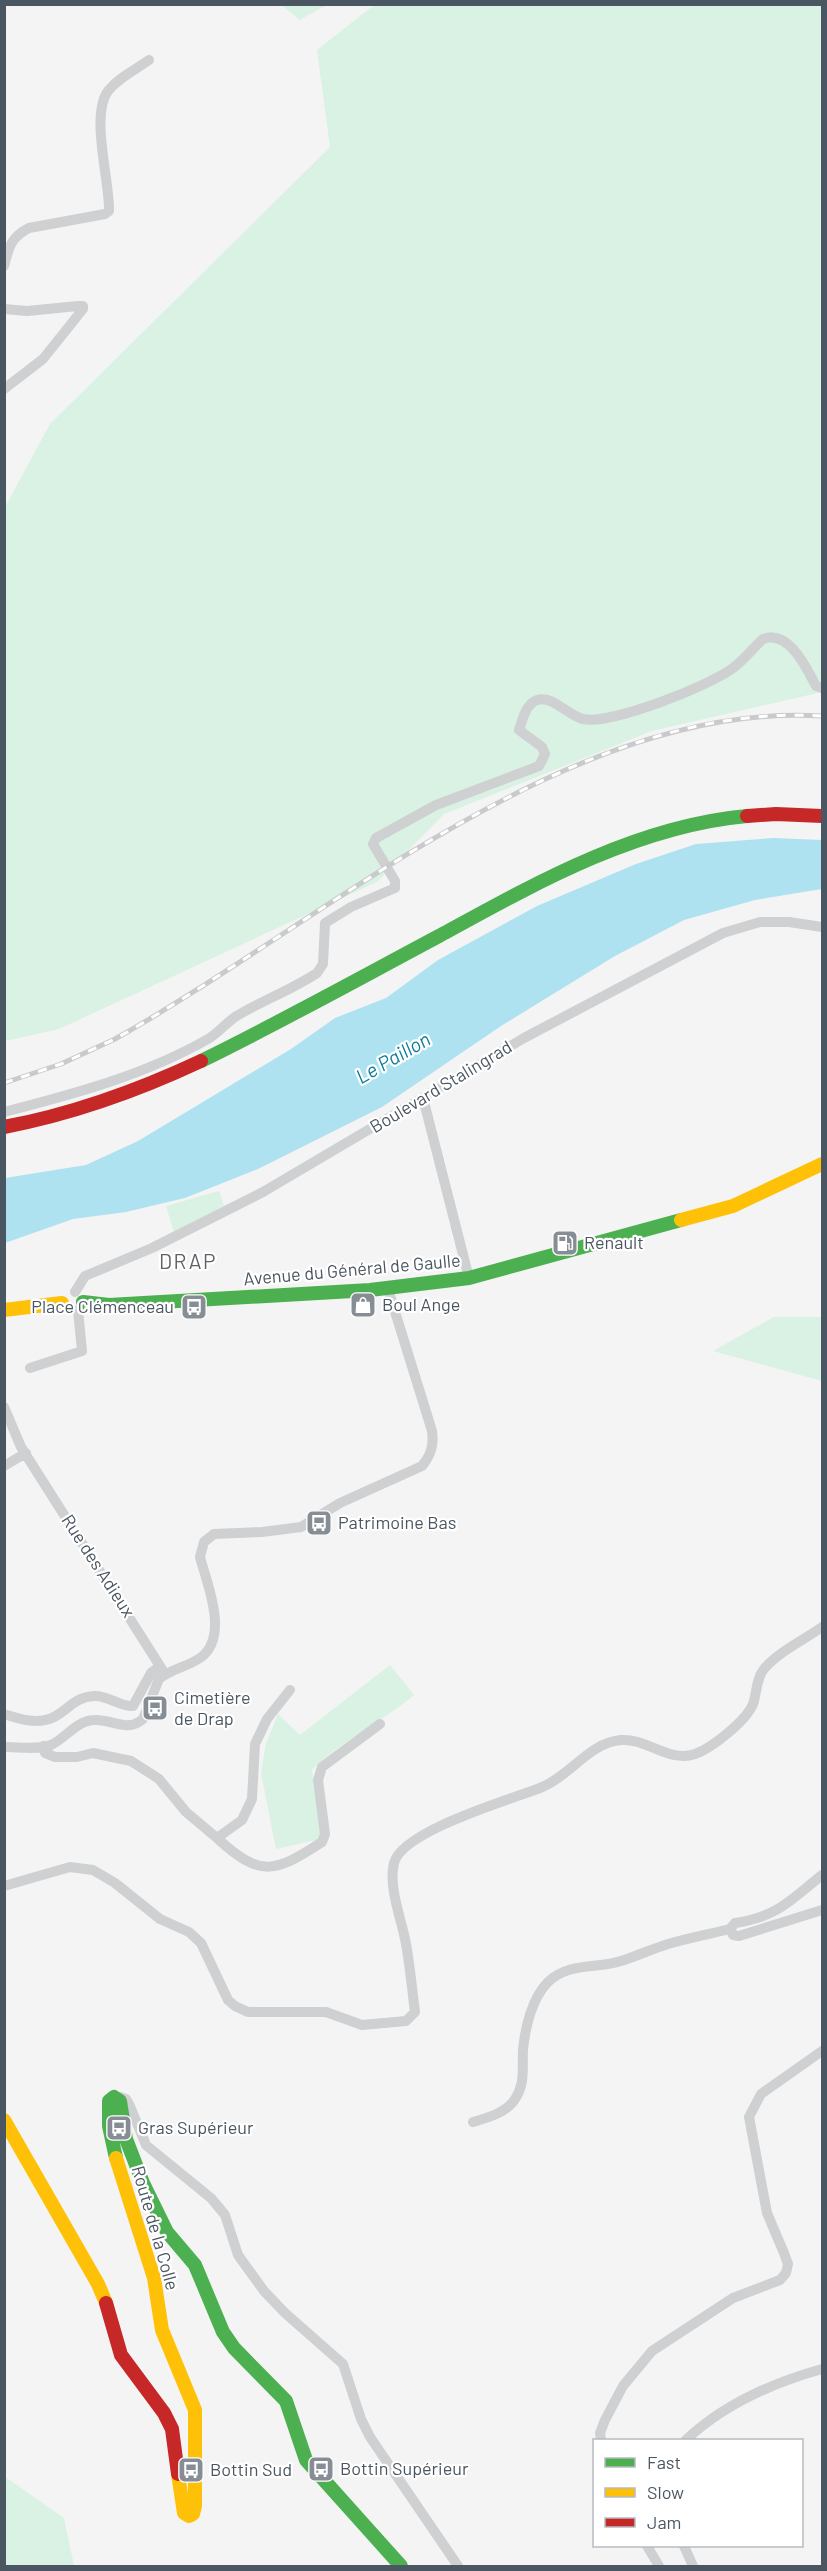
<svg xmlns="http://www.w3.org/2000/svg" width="827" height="2571" font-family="Barlow,sans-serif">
	<rect width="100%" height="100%" fill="#f4f4f4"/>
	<path fill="#d9f2e3" d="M 282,5 L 327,5 L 299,20 Z
		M 374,5 L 822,5 L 822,692 L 652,731 L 444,814 L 377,882 L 59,1029 L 5,1041 L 5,507 L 50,424 L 330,147 L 317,50 Z
		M 219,1191 L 224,1206 L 174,1232 L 166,1206 Z
		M 774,1317 L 822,1317 L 822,1381 L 713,1351 Z
		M 390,1665 L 414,1695 C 381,1723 342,1740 312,1770 L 321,1839 L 276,1849 L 261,1773 L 266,1743 L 278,1714 L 300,1735 Z
		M 4,2476 L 64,2518 L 74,2566 L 5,2566 Z"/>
	<path fill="#aee2f0" d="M 773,838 L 822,840 L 822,889 L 755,900 L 684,920 L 615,956 L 501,1026 L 382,1107 L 258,1169 L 185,1198 L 126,1212 L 73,1219 L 5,1243 L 5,1178 L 86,1165 L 138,1141 L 291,1049 L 335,1018 L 386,998 L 438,960 L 537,906 L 636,864 L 696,844 Z"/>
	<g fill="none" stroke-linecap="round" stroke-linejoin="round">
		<path stroke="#ced0d2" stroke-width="10" d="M 4,266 C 9,247 11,237 29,228 L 105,214 L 109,211 C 110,182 90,115 108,91 C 118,78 135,70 149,60
			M 4,309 L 27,311 L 78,306 L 83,306 L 83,309 L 43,359 L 4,389
			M 423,1098 L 469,1278
			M 4,1112 C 74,1094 145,1075 208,1039 C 220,1032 228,1020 240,1014 C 266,999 293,989 317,973 L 323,964 L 325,923 L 351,907 L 395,888 L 395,881 L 373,844 L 376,838 L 436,805 L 539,766 L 545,754 L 542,747 L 519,730 C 523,719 525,705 537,700 C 553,695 568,716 583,719 C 611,725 709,686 733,668 C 744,660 753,648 763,639 C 789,629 807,669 816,686 L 822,688
			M 75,1292 L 85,1276 L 152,1248 L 263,1192 L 524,1038 L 723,933 L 760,922 L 789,922 L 822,927
			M 30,1368 L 82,1351 L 78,1310
			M 4,1407 L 21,1447 L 165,1674
			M 4,1466 L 26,1453
			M 4,1714 C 20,1719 38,1725 54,1717 C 69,1709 75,1697 94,1696 C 108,1695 120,1707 133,1706 L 151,1673 L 160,1666
			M 43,1746 L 45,1753 L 55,1757 L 77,1757 L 93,1753 L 131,1761 L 159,1779 L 186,1812 L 217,1838 L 242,1820 L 252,1799 L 255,1744 L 267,1719 L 290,1690
			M 4,1747 C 19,1747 38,1750 51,1745 C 66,1738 77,1720 95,1720 C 112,1719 127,1733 143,1719 L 159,1679 C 171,1669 187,1667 200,1658 C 230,1637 207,1584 200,1557 L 204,1542 L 214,1534 L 262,1532 L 301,1527 L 340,1503 L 422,1466 C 431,1455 434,1445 432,1431 L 388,1289
			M 217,1838 C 261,1879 276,1872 322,1842 L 325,1834 L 318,1780 L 322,1767 L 380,1724
			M 822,1875 C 791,1900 777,1917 735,1923 L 730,1929 L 733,1935 L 739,1936 L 822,1910
			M 4,1886 L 70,1867 L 93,1870 L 115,1883 L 160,1919 L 189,1932 L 201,1943 L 228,2000 L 235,2006 L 248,2012 L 326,2012 L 362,2025 L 406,2021 L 415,2012 C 412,1989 410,1966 406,1944 C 402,1920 388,1888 394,1863 C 402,1831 509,1800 540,1788 C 569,1777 590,1742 621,1740 C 647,1738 668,1763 695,1754 C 712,1748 746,1721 753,1704 C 757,1693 756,1679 764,1669 C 778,1652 804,1640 822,1627
			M 120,2097 L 126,2099 L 129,2104 L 146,2145 L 211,2198 L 225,2215 L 238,2255 L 264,2291 L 285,2313 L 343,2364 L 361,2419 L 370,2437 L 458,2566
			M 473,2122 C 486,2118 503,2114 513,2102 C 526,2085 522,2069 523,2050 C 525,2028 532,1998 548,1982 C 568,1962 597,1969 621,1961 C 637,1956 652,1949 668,1944 C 689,1938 710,1934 730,1929
			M 601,2440 L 600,2433 L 605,2420 L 623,2386 L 652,2351 L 733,2298 L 780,2280 L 786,2273 L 788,2264 L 784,2253 L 767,2213 L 749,2117 L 761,2094 L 822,2051
			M 686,2440 C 724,2404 772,2383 822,2369
			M 647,2546 L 659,2566
			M 684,2546 L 693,2566"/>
		<path stroke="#4caf50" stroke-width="14" d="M 201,1061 C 281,1022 360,978 439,936 C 534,884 636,826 747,816
			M 83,1302 L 109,1305 L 370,1290 L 469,1278 L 681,1220
			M 116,2158 L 109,2126 L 109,2101 L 114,2097 L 120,2101 L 126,2139 L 143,2183 L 167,2232 L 195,2265 L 223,2332 L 234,2348 L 286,2401 L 306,2460 L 401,2566"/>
		<path stroke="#ffc107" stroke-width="14" d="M 681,1220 L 733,1206 L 822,1164
			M 4,1310 L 62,1303
			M 4,2120 L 98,2284 L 106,2303
			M 116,2158 L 154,2278 L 162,2330 L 195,2410 L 195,2506 L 193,2514 L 189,2516 L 184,2513 L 178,2474"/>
		<path stroke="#c62828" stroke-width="14" d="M 747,816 L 776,814 L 822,816
			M 4,1127 C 73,1114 137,1091 201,1061
			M 106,2303 L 121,2355 L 164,2413 L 172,2429 L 178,2474"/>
		<g stroke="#c9cacc" stroke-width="5">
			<path id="rail" d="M 4,1083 L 61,1064 L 115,1039 C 325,921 571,700 822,716"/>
		</g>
		<use href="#rail" stroke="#fff" stroke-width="3" stroke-dasharray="9" stroke-linecap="butt"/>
	</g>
	<defs>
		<g id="fuel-square" transform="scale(1.35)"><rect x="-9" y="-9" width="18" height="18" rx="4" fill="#868d94" stroke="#fff"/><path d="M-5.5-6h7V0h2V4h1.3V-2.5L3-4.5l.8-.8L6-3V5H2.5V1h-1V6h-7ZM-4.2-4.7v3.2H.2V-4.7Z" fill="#fff"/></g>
		<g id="shop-square" transform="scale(1.35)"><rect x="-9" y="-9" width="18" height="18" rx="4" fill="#868d94" stroke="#fff"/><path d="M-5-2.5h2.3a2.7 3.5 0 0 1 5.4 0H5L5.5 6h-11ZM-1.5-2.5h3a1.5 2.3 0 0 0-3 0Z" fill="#fff"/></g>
		<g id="bus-square" transform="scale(1.35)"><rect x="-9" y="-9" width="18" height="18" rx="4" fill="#868d94" stroke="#fff"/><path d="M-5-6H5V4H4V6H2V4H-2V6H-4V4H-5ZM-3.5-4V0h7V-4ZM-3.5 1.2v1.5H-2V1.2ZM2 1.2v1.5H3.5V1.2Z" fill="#fff"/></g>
	</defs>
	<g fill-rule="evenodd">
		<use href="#fuel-square" x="565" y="1243"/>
		<use href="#shop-square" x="363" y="1305"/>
		<use href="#bus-square" x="194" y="1307"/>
		<use href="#bus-square" x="319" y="1523"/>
		<use href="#bus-square" x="155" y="1708"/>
		<use href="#bus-square" x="119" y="2128"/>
		<use href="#bus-square" x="321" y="2469"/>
		<use href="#bus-square" x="191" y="2470"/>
	</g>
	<g text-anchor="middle" stroke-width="4.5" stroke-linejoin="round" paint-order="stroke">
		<g font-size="18" fill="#4a5661" stroke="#fff">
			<text transform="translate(441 1087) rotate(-31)" y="6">Boulevard Stalingrad</text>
			<text transform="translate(352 1270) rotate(-5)" y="6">Avenue du Général de Gaulle</text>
			<text transform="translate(98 1566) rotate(57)" y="6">Rue des Adieux</text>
			<text transform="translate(155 2228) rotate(74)" y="6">Route de la Colle</text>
		</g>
		<g font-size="18" fill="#4a5661" stroke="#fff" text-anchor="start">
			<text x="584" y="1249">Renault</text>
			<text x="382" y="1311">Boul Ange</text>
			<text x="174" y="1313" text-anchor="end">Place Clémenceau</text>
			<text x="338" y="1529">Patrimoine Bas</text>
			<text x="174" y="1704">Cimetière<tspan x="174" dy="21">de Drap</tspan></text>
			<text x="138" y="2134">Gras Supérieur</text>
			<text x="340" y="2475">Bottin Supérieur</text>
			<text x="210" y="2476">Bottin Sud</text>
		</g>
		<g font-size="20" font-style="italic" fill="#0c7c9b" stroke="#fff">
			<text transform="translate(393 1058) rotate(-30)" y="7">Le Paillon</text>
		</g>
		<g font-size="21" letter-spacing="1.5" fill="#5f6368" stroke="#fff">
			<text x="188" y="1269">DRAP</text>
		</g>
	</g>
	<rect width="827" height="2571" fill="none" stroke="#4a5661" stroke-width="12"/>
	<rect x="593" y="2439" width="210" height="108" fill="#ffffff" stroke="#b7bbc0" stroke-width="1.5"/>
	<rect x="605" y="2458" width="30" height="9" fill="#4caf50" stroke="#b7bbc0" stroke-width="1.5"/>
	<text x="647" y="2469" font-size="18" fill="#4a5661">Fast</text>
	<rect x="605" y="2488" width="30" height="9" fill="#ffc107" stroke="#b7bbc0" stroke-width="1.5"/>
	<text x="647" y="2499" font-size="18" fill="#4a5661">Slow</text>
	<rect x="605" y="2518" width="30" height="9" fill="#c62828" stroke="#b7bbc0" stroke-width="1.5"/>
	<text x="647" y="2529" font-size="18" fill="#4a5661">Jam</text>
</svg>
